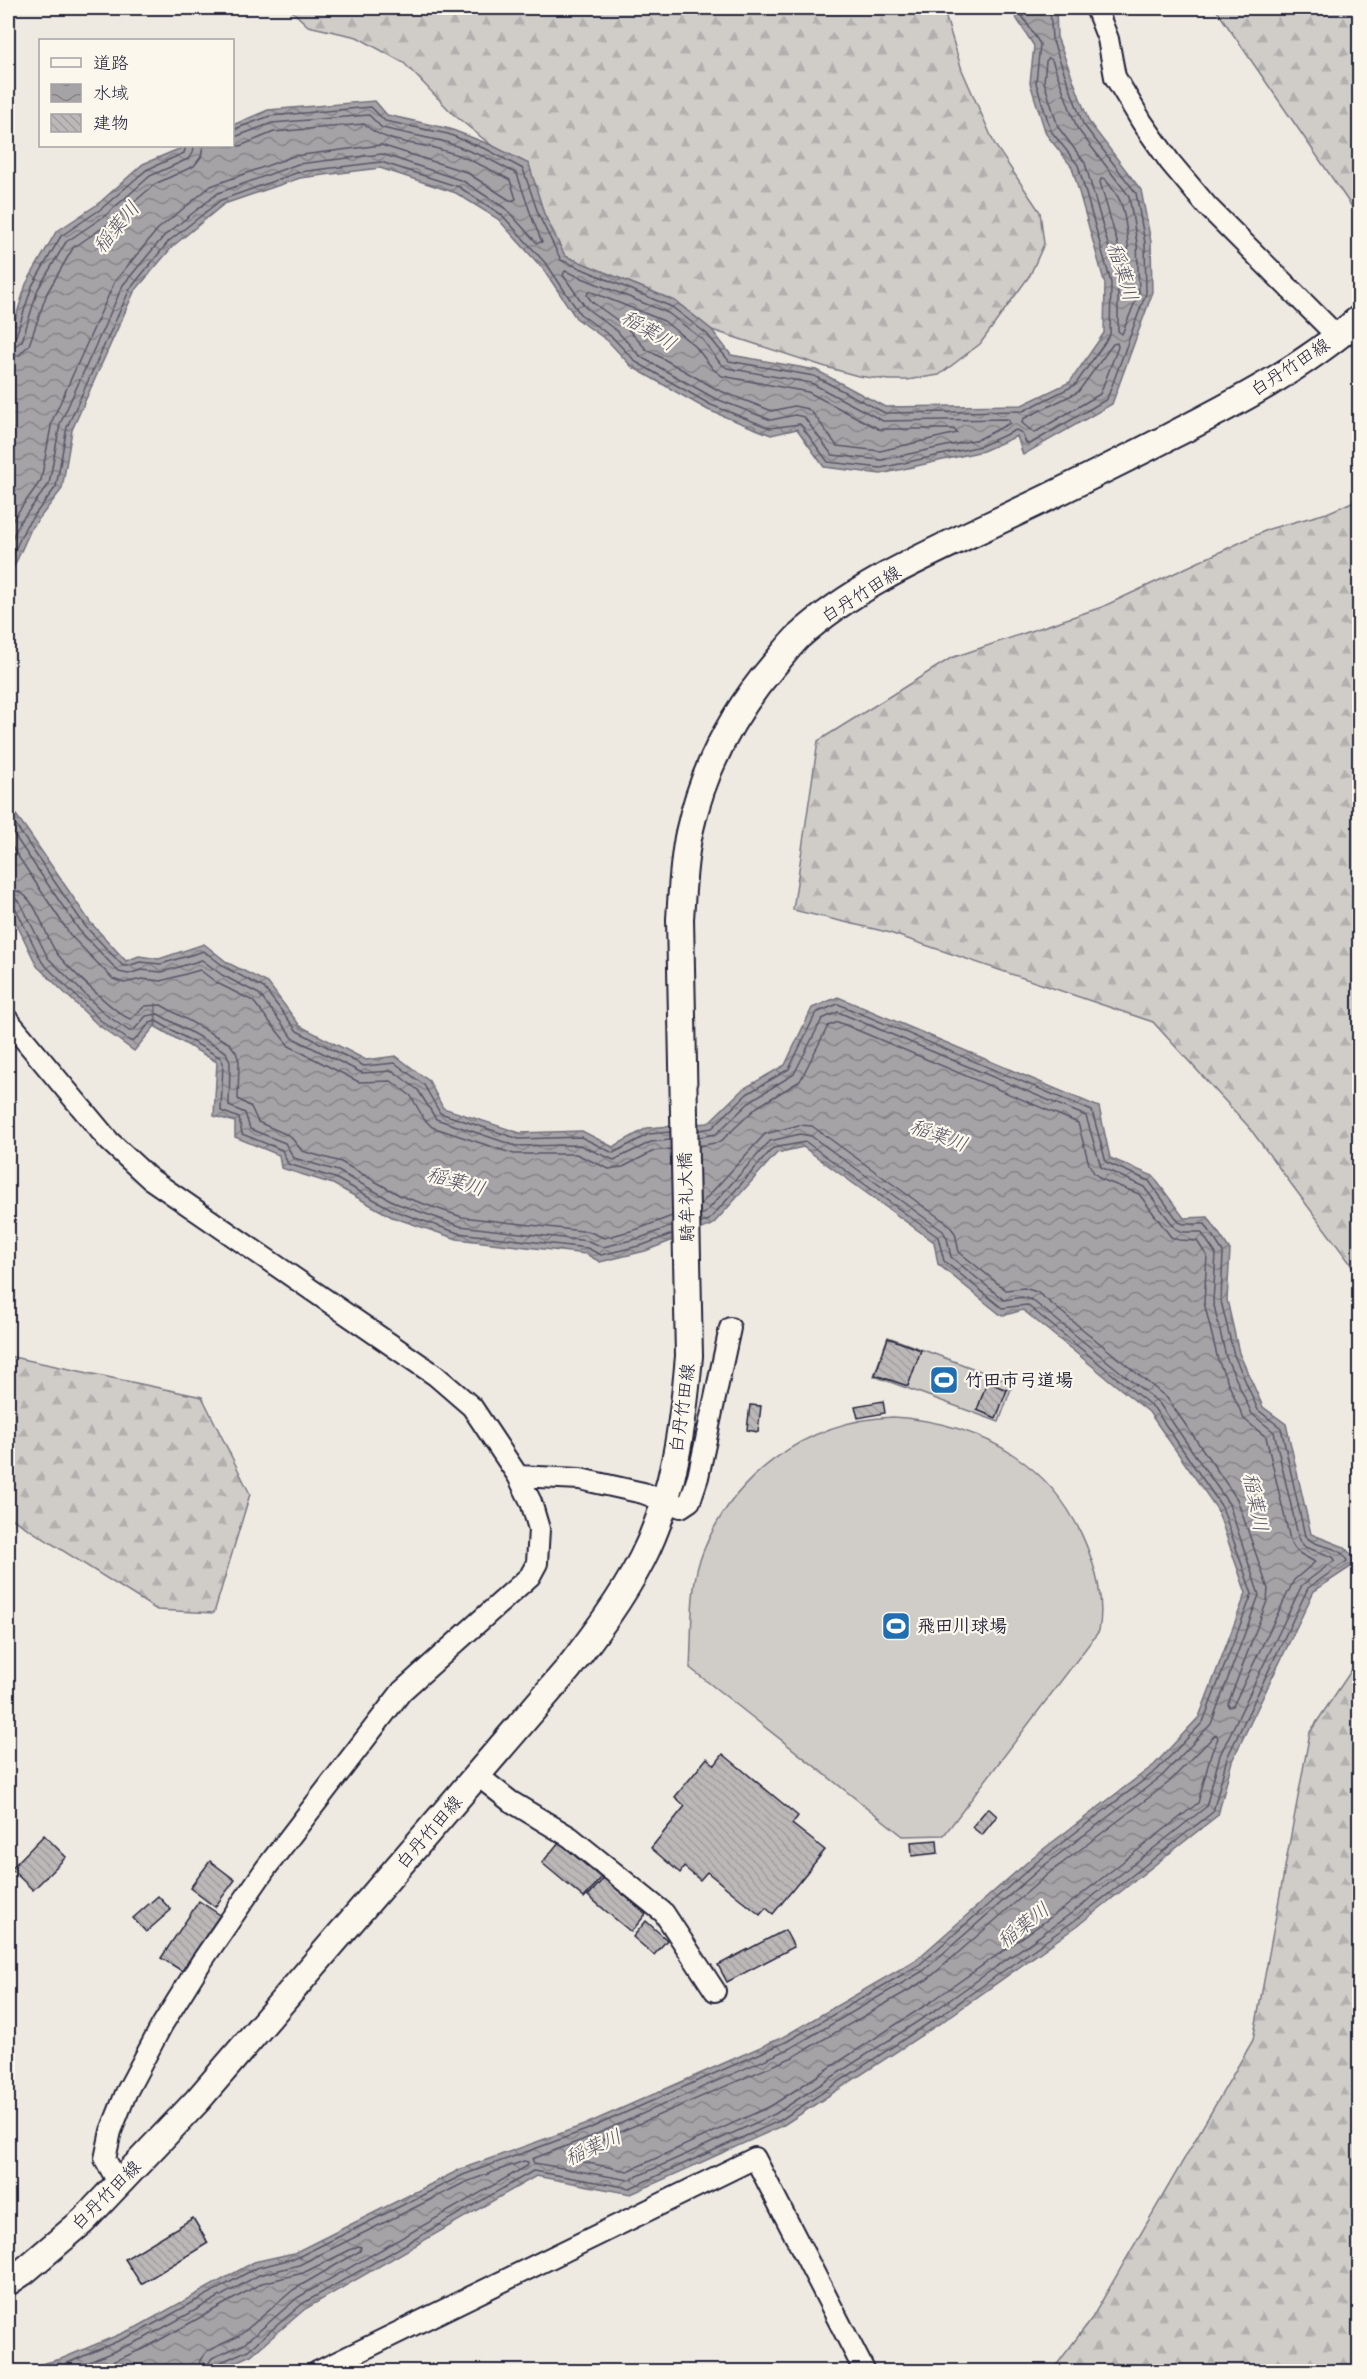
<svg xmlns="http://www.w3.org/2000/svg" width="1367" height="2379" font-family="'Playpen Sans','Klee One',sans-serif">
	<defs>
		<pattern id="forest-firs" width="22" height="20" patternUnits="userSpaceOnUse" patternTransform="scale(1.5)"><rect width="22" height="20" fill="#d0cdc9"/><path d="M5 1l3.5 6h-7zM16 11l3.5 6h-7z" fill="#b2b0ae"/></pattern>
		<pattern id="water-waves" width="16" height="10" patternUnits="userSpaceOnUse" patternTransform="scale(1.5)"><rect width="16" height="10" fill="#a6a3a7"/><path d="M0 5q4-4 8 0t8 0" fill="none" stroke="#878489"/></pattern>
		<pattern id="building-back-hatch" width="6" height="6" patternUnits="userSpaceOnUse" patternTransform="scale(1.5)"><rect width="6" height="6" fill="#bcb8b8"/><path d="M-1 5l2 2M0 0l6 6M5-1l2 2" fill="none" stroke="#a19e9f"/></pattern>
	</defs>
	<rect width="100%" height="100%" fill="#eeeae2"/>
	<filter id="ink" filterUnits="userSpaceOnUse"><feTurbulence type="fractalNoise" baseFrequency=".0167" numOctaves="2"/><feDisplacementMap in="SourceGraphic" scale="12" xChannelSelector="R" yChannelSelector="G"/><feConvolveMatrix kernelMatrix="1 2 1 2 8 2 1 2 1" color-interpolation-filters="sRGB"/></filter>
	<g filter="url(#ink)">
		<path fill="#d0cdc9" stroke="#797882" stroke-width="1.5" d="M 888,1337 L 1013,1383 L 999,1422 L 874,1376 Z
			M 893,1417 C 984,1423 1059,1467 1090,1555 C 1099,1580 1104,1605 1099,1631 L 944,1835 L 903,1836 L 690,1668 C 692,1638 690,1591 699,1563 C 727,1479 805,1420 893,1417 Z"/>
		<path fill="url(#forest-firs)" stroke="#797882" stroke-width="1.5" d="M 289,8 L 943,8 L 962,70 L 995,145 L 1040,212 L 1044,244 L 1030,275 L 980,344 L 939,375 L 907,380 L 889,380 L 858,376 L 826,367 L 712,330 L 675,301 L 565,256 L 544,214 L 528,164 L 491,145 L 453,114 L 404,63 L 357,37 L 308,26 Z
			M 1215,8 L 1359,8 L 1359,217 Z
			M 1359,499 L 1359,1275 L 1248,1126 L 1153,1022 L 887,932 L 793,910 L 818,741 L 951,658 L 1102,607 L 1269,529 L 1327,513 Z
			M 8,1356 L 202,1397 L 250,1494 L 214,1613 L 157,1610 L 8,1516 Z
			M 1359,1659 L 1359,2371 L 1052,2371 L 1092,2318 L 1253,2040 L 1310,1732 Z"/>
		<path fill="url(#water-waves)" stroke="#716f7c" stroke-width="1.5" d="M 1010,8 L 1056,8 L 1057,37 L 1089,122 L 1141,190 L 1151,242 L 1152,294 L 1112,404 L 1023,455 L 1017,436 L 983,451 L 881,474 L 824,467 L 797,429 L 771,435 L 708,410 L 632,367 L 608,341 L 576,318 L 544,270 L 498,219 L 456,193 L 380,168 L 300,178 L 224,204 L 173,246 L 134,292 L 72,430 L 62,489 L 31,529 L 8,580 L 8,343 L 26,284 L 56,232 L 98,204 L 143,164 L 186,146 L 232,146 L 233,125 L 268,110 L 375,101 L 387,115 L 450,129 L 491,145 L 529,164 L 544,214 L 565,256 L 675,301 L 712,330 L 731,355 L 816,370 L 885,407 L 1022,405 L 1070,382 L 1104,333 L 1105,284 L 1072,167 L 1046,134 L 1030,83 L 1034,46 Z
			M 8,804 L 27,830 L 90,922 L 126,961 L 139,956 L 159,959 L 204,944 L 228,963 L 268,983 L 300,1026 L 366,1060 L 396,1056 L 429,1081 L 443,1108 L 520,1133 L 582,1131 L 613,1147 L 647,1128 L 708,1123 L 743,1089 L 785,1065 L 812,1008 L 838,997 L 1099,1107 L 1110,1158 L 1153,1176 L 1184,1218 L 1208,1217 L 1230,1250 L 1227,1300 L 1239,1353 L 1263,1407 L 1286,1424 L 1311,1534 L 1344,1547 L 1358,1562 L 1314,1591 L 1232,1761 L 1218,1815 L 1077,1926 L 945,2020 L 782,2126 L 631,2194 L 536,2176 L 305,2309 L 251,2355 L 214,2371 L 14,2371 L 61,2359 L 137,2327 L 254,2262 L 294,2253 L 461,2169 L 584,2125 L 783,2037 L 916,1960 L 1033,1857 L 1154,1765 L 1199,1717 L 1246,1593 L 1217,1509 L 1149,1412 L 1023,1310 L 1002,1316 L 938,1264 L 934,1242 L 803,1147 L 777,1153 L 712,1225 L 645,1251 L 600,1262 L 586,1254 L 457,1239 L 392,1217 L 333,1184 L 281,1168 L 279,1155 L 235,1137 L 235,1122 L 214,1116 L 217,1062 L 156,1027 L 156,1003 L 155,1026 L 134,1051 L 97,1024 L 37,966 L 8,906 Z"/>
		<g fill="none" stroke-linecap="round" stroke-linejoin="round">
			<path stroke="#575666" stroke-width="1.5" d="M 1049,58 L 1052,60 L 1077,128 L 1129,196 L 1137,243 L 1139,292 L 1122,334 L 1118,331 L 1118,280 L 1085,163 L 1058,127 L 1044,82 L 1046,61 Z
				M 232,130 L 270,116 L 371,107 L 385,121 L 448,134 L 488,150 L 523,169 L 539,216 L 561,260 L 672,307 L 707,334 L 729,361 L 814,376 L 885,413 L 1023,411 L 1075,385 L 1110,335 L 1111,283 L 1078,165 L 1051,131 L 1036,83 L 1040,44 L 1017,8
				M 1101,179 L 1105,179 C 1109,185 1116,192 1119,199 C 1125,209 1131,256 1127,265 L 1123,263 L 1100,182 Z
				M 565,271 L 668,313 L 702,339 L 720,363 L 727,368 L 811,383 L 883,421 L 1008,419 L 1010,423 L 979,439 L 881,460 L 832,455 L 804,417 L 795,415 L 771,420 L 714,398 L 641,357 L 617,331 L 586,308 L 563,275 Z
				M 589,291 L 664,321 L 695,346 L 713,369 L 722,376 L 808,392 L 879,429 L 954,429 L 957,433 L 880,451 L 837,446 L 815,416 L 808,409 L 794,406 L 772,411 L 718,390 L 646,349 L 624,325 L 592,302 L 587,295 Z
				M 8,340 L 16,336 L 32,286 L 61,236 L 101,209 L 146,170 L 184,153 L 186,146
				M 1117,343 L 1118,347 L 1100,394 L 1034,433 L 1022,423 L 1023,419 L 1078,392 L 1113,344 Z
				M 8,348 L 15,346 L 22,341 L 38,289 L 66,242 L 106,215 L 150,176 L 188,159 L 193,153 L 194,146
				M 8,357 L 19,355 L 29,345 L 47,293 L 73,248 L 111,222 L 155,184 L 194,166 L 201,157 L 203,146
				M 8,526 L 41,480 L 52,421 L 115,281 L 158,229 L 211,186 L 294,156 L 381,145 L 466,172 L 511,201 L 516,199 L 510,180 C 488,168 465,156 442,150 C 414,142 386,144 364,124 L 274,132 L 240,146 L 225,146
				M 8,548 L 20,522 L 49,484 L 60,424 L 123,285 L 164,236 L 218,193 L 298,164 L 382,154 L 463,181 L 506,209 L 537,243 L 542,242 L 532,218 L 517,174 L 485,157 L 446,142 L 382,128 L 369,115 L 272,123 L 232,138
				M 8,565 L 26,526 L 56,487 L 67,427 L 130,289 L 169,241 L 221,200 L 299,172 L 381,162 L 459,187 L 502,215 L 548,266 L 580,314 L 612,337 L 636,362 L 711,405 L 770,428 L 800,424 L 828,462 L 881,468 L 981,446 L 1016,430 L 1022,433 L 1026,443 L 1030,444 L 1107,399 L 1146,293 L 1145,243 L 1136,193 L 1083,124 L 1052,39 L 1050,8
				M 8,814 L 85,926 L 123,966 L 128,966 L 140,962 L 161,964 L 204,951 L 226,968 L 264,988 L 297,1031 L 364,1066 L 395,1063 L 424,1085 L 440,1113 L 519,1139 L 581,1137 L 613,1153 L 649,1134 L 670,1132
				M 8,826 L 79,930 L 119,972 L 128,974 L 141,970 L 162,972 L 202,960 L 222,975 L 259,994 L 293,1038 L 362,1073 L 393,1071 L 418,1090 L 436,1119 L 516,1146 L 579,1145 L 614,1160 L 651,1142 L 670,1140
				M 8,841 L 71,936 L 113,979 L 124,983 L 142,979 L 161,981 L 200,970 L 217,983 L 253,1001 L 289,1046 L 359,1082 L 391,1081 L 411,1096 L 424,1119 L 432,1127 L 514,1154 L 576,1154 L 609,1169 L 623,1167 L 654,1151 L 670,1149
				M 8,889 C 37,890 42,932 56,952 C 64,964 120,1018 131,1019 L 145,1006 L 161,1005 L 230,1044 L 236,1052 L 239,1061 L 238,1099 L 251,1107 L 258,1122 L 290,1136 L 302,1151 L 341,1162 L 401,1196 L 462,1217 L 590,1232 L 604,1238 L 638,1229 L 672,1216
				M 8,898 L 16,899 L 21,904 L 48,958 L 105,1014 L 129,1031 L 133,1031 L 146,1016 L 158,1014 L 226,1052 L 230,1062 L 229,1106 L 245,1113 L 250,1129 L 285,1143 L 294,1158 L 338,1171 L 398,1204 L 460,1226 L 588,1241 L 603,1247 L 640,1238 L 672,1226
				M 8,905 L 16,909 L 42,962 L 100,1020 L 130,1041 L 134,1041 L 150,1023 L 156,1021 L 221,1058 L 223,1063 L 221,1111 L 239,1118 L 242,1134 L 282,1150 L 288,1164 L 335,1178 L 395,1211 L 458,1233 L 587,1248 L 601,1255 L 643,1245 L 672,1234
				M 699,1137 L 716,1134 L 752,1100 L 794,1074 L 822,1019 L 838,1012 L 1086,1116 L 1101,1167 L 1144,1187 L 1176,1229 L 1183,1232 L 1201,1232 L 1216,1254 L 1213,1301 L 1226,1357 L 1252,1414 L 1274,1432 L 1299,1540 L 1305,1547 L 1333,1557 L 1335,1560 L 1302,1585 L 1220,1755 L 1206,1807 L 1069,1915 L 937,2009 L 775,2114 L 629,2180 L 534,2163 L 532,2159 L 590,2137 L 789,2049 L 923,1971 L 1042,1867 L 1162,1776 L 1211,1724 L 1259,1595 L 1229,1504 L 1159,1403 L 1032,1300 L 1022,1297 L 1004,1300 L 951,1257 L 947,1238 L 943,1231 L 811,1136 L 800,1134 L 770,1141 L 705,1213 L 700,1215
				M 699,1146 L 720,1142 L 757,1107 L 800,1081 L 828,1026 L 838,1022 L 1078,1123 L 1089,1164 L 1094,1173 L 1101,1179 L 1139,1194 L 1171,1237 L 1179,1240 L 1197,1241 L 1207,1256 L 1204,1302 L 1218,1360 L 1244,1419 L 1266,1437 L 1291,1544 L 1299,1553 L 1315,1562 L 1294,1580 L 1233,1706 L 1229,1707 L 1228,1704 L 1267,1601 L 1268,1589 L 1237,1499 L 1167,1398 L 1037,1292 L 1024,1288 L 1006,1290 L 959,1252 L 955,1233 L 948,1224 L 812,1126 L 799,1125 L 765,1134 L 700,1205
				M 1216,1734 L 1218,1738 L 1211,1754 L 1198,1803 L 1064,1908 L 932,2001 L 771,2106 L 628,2171 L 568,2159 L 569,2154 L 793,2057 L 928,1979 L 1048,1874 L 1168,1783 Z
				M 38,2372 L 63,2365 L 139,2332 L 256,2268 L 296,2258 L 463,2175 L 586,2130 L 786,2042 L 919,1965 L 1037,1862 L 1157,1770 L 1203,1722 L 1252,1594 L 1222,1507 L 1154,1408 L 1027,1305 L 1002,1308 L 944,1261 L 938,1237 L 806,1142 L 773,1148 L 709,1220 L 701,1223
				M 66,2372 L 143,2339 L 259,2275 L 299,2265 L 466,2182 L 524,2161 L 528,2162 L 527,2166 L 297,2298 L 244,2344 L 212,2358 L 208,2364 L 207,2372
				M 89,2372 L 147,2347 L 262,2283 L 303,2273 L 358,2246 L 361,2247 L 360,2251 L 293,2290 L 239,2336 L 207,2351 L 200,2360 L 198,2372
				M 214,2372 L 217,2364 L 248,2350 L 302,2304 L 533,2171 L 630,2188 L 779,2121 L 941,2015 L 1074,1921 L 1213,1812 L 1227,1758 L 1308,1588 L 1347,1561 C 1341,1544 1316,1549 1305,1536 L 1281,1428 L 1258,1410 L 1234,1355 L 1221,1301 L 1223,1252 L 1205,1224 L 1184,1224 L 1179,1222 L 1149,1181 L 1106,1162 L 1092,1111 L 838,1004 L 816,1013 L 789,1069 L 747,1094 L 712,1128 L 699,1130"/>
		</g>
		<path fill="url(#building-back-hatch)" stroke="#22223b" stroke-width="1.5" d="M 888,1338 L 921,1350 L 908,1386 L 875,1375 Z
			M 987,1382 L 1007,1390 L 996,1418 L 977,1410 Z
			M 883,1401 L 885,1413 L 858,1418 L 855,1406 Z
			M 750,1405 L 761,1406 L 758,1432 L 747,1430 Z
			M 723,1754 L 798,1816 L 792,1824 L 825,1850 L 773,1914 L 766,1908 L 760,1915 L 707,1872 L 700,1880 L 684,1867 L 680,1873 L 651,1848 L 685,1806 L 675,1797 L 707,1758 L 715,1765 Z
			M 988,1808 L 997,1816 L 982,1835 L 972,1827 Z
			M 44,1835 L 66,1857 L 33,1890 L 11,1869 Z
			M 937,1840 L 938,1853 L 912,1856 L 911,1842 Z
			M 559,1842 L 601,1878 L 584,1898 L 542,1863 Z
			M 210,1861 L 235,1880 L 215,1907 L 190,1888 Z
			M 604,1878 L 646,1914 L 631,1932 L 588,1896 Z
			M 158,1896 L 171,1910 L 146,1932 L 133,1918 Z
			M 199,1901 L 220,1915 L 182,1971 L 161,1958 Z
			M 646,1921 L 667,1940 L 654,1955 L 633,1937 Z
			M 785,1930 L 794,1947 L 727,1982 L 718,1965 Z
			M 193,2218 L 208,2243 L 141,2284 L 125,2259 Z"/>
		<g fill="none" stroke-linecap="round" stroke-linejoin="round">
			<g stroke="#22223b" stroke-width="24">
				<path id="minor" d="M 1096,8 L 1108,39 L 1115,77 L 1142,122 L 1170,162 L 1207,206 L 1338,337
					M 8,1020 L 109,1141 L 149,1178 L 435,1375 L 472,1407 L 518,1476 L 531,1502 L 539,1529 L 537,1563 L 530,1576 L 402,1691 L 266,1868 L 200,1964 L 162,2025 L 126,2093 L 111,2131 L 105,2159 L 119,2184
					M 518,1476 L 580,1479 L 643,1493 L 681,1507 L 690,1501 L 698,1477 L 730,1328
					M 477,1775 L 510,1801 L 570,1837 L 664,1913 L 715,1991
					M 317,2372 L 755,2158 L 865,2372"/>
			</g>
			<g stroke="#22223b" stroke-width="30">
				<path id="major" d="M 8,2282 L 23,2272 L 83,2221 L 197,2101 L 568,1669 C 595,1634 622,1598 642,1559 C 674,1496 683,1425 689,1356 L 680,919 C 682,891 683,861 689,833 C 703,769 731,715 773,666 C 781,657 789,646 798,637 C 854,586 926,555 994,523 C 1052,496 1110,467 1167,438 C 1234,404 1303,368 1360,318"/>
			</g>
			<use href="#minor" stroke="#fbf7ec" stroke-width="20"/>
			<use href="#major" stroke="#fbf7ec" stroke-width="26"/>
		</g>
	</g>
	<defs>
		<g id="stadium-square" transform="scale(1.5)"><rect x="-9" y="-9" width="18" height="18" rx="4" fill="#1f6fb2" stroke="#fbf7ec"/><path d="M0-5a6.5 5 0 1 0 0 10a6.5 5 0 1 0 0-10ZM-3.5-1.8h7v3.6h-7Z" fill="#fff"/></g>
	</defs>
	<g fill-rule="evenodd">
		<use href="#stadium-square" x="944" y="1380"/>
		<use href="#stadium-square" x="896" y="1626"/>
	</g>
	<g text-anchor="middle" stroke-width="4.5" stroke-linejoin="round" paint-order="stroke">
		<g font-size="18" fill="#22223b" stroke="#fbf7ec">
			<text transform="translate(1290 367) rotate(-33)" y="6">白丹竹田線</text>
			<text transform="translate(861 594) rotate(-32)" y="6">白丹竹田線</text>
			<text transform="translate(686 1197) rotate(-92)" y="6">騎牟礼大橋</text>
			<text transform="translate(682 1408) rotate(-82)" y="6">白丹竹田線</text>
			<text transform="translate(429 1832) rotate(-49)" y="6">白丹竹田線</text>
			<text transform="translate(106 2195) rotate(-45)" y="6">白丹竹田線</text>
		</g>
		<g font-size="18" font-weight="bold" fill="#22223b" stroke="#fbf7ec" text-anchor="start">
			<text x="965" y="1386">竹田市弓道場</text>
			<text x="917" y="1632">飛田川球場</text>
		</g>
		<g font-size="20" font-style="italic" fill="#575666" stroke="#fbf7ec">
			<text transform="translate(116 227) rotate(-50)" y="7">稲葉川</text>
			<text transform="translate(1123 272) rotate(73)" y="7">稲葉川</text>
			<text transform="translate(649 330) rotate(31)" y="7">稲葉川</text>
			<text transform="translate(939 1135) rotate(20)" y="7">稲葉川</text>
			<text transform="translate(456 1181) rotate(16)" y="7">稲葉川</text>
			<text transform="translate(1256 1502) rotate(79)" y="7">稲葉川</text>
			<text transform="translate(1023 1925) rotate(-38)" y="7">稲葉川</text>
			<text transform="translate(593 2147) rotate(-24)" y="7">稲葉川</text>
		</g>
	</g>
	<rect width="1367" height="2379" fill="none" stroke="#fbf7ec" stroke-width="30"/>
	<rect x="15" y="15" width="1337" height="2349" fill="none" stroke="#22223b" stroke-width="2" filter="url(#ink)"/>
	<rect x="39" y="39" width="195" height="108" fill="#fbf7ec" stroke="#a4a2a5" stroke-width="1.5"/>
	<rect x="51" y="58" width="30" height="9" fill="#fbf7ec" stroke="#a4a2a5" stroke-width="1.5"/>
	<text x="93" y="69" font-size="18" fill="#22223b">道路</text>
	<rect x="51" y="84" width="30" height="18" fill="url(#water-waves)" stroke="#a4a2a5" stroke-width="1.5"/>
	<text x="93" y="99" font-size="18" fill="#22223b">水域</text>
	<rect x="51" y="114" width="30" height="18" fill="url(#building-back-hatch)" stroke="#a4a2a5" stroke-width="1.5"/>
	<text x="93" y="129" font-size="18" fill="#22223b">建物</text>
</svg>
